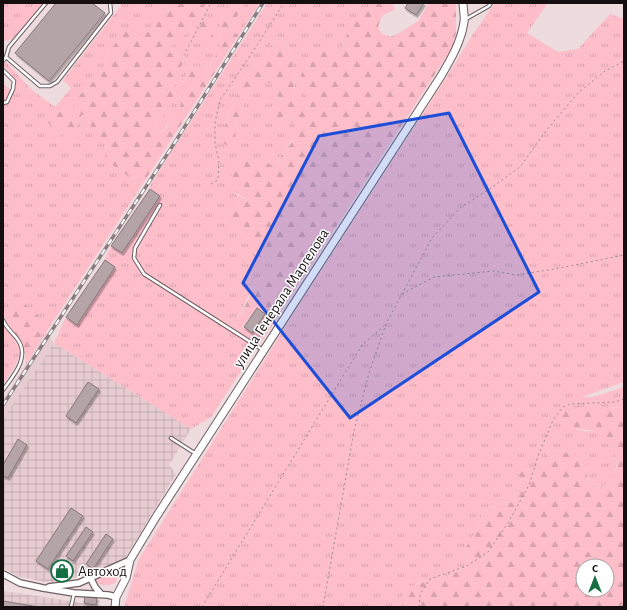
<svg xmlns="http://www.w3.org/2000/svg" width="627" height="610" font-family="'Alegreya Sans',sans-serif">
	<defs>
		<pattern id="industrial-grid" width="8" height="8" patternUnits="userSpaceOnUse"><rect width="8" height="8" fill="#e6ccd1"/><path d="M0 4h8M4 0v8" fill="none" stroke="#c4aeb2"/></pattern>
		<pattern id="grass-tufts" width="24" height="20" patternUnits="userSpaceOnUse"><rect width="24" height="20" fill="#fdbeca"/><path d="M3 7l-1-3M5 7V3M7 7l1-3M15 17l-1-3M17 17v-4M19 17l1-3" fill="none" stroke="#d8a2ac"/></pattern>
		<pattern id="forest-firs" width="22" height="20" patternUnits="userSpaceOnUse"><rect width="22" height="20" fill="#fdbeca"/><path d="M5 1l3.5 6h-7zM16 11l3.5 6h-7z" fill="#d8a2ac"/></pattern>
		<filter id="shadow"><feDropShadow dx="1.5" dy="2.5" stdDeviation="0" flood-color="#0004"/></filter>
	</defs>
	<rect width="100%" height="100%" fill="#eddbde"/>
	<path fill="#e6ccd1" d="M 46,333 L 54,343 L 3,419 L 3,400 Z"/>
	<path fill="url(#industrial-grid)" d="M 54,343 L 191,429 L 169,465 L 176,474 L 123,562 L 55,584 L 17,576 L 3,568 L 3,419 Z
		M 3,591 L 111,607 L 3,607 Z"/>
	<path fill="url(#grass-tufts)" d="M 3,3 L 43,3 L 13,39 L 4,41 Z
		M 119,3 L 171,3 L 168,10 L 156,14 L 151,27 L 151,31 L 110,51 L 99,76 L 79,96 L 73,107 L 58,113 L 48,123 L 61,131 L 65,140 L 73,132 L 82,114 L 85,114 L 89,119 L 91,125 L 104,142 L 108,143 L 106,148 L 108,162 L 129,177 L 135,179 L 142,185 L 41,340 L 39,321 L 13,305 L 3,307 L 3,84 L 11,90 L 16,81 L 3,65 L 6,62 L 32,90 L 55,107 L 71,88 L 63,80 L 116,12 L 121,5 Z
		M 206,3 L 228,3 L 219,24 L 220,46 L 212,64 L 205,67 L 188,66 L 184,82 L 180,108 L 160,134 L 153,131 L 157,123 L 170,107 L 178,74 L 185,57 L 178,52 L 166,53 L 160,50 L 177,43 L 184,35 L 196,25 L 202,30 L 211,21 L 202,12 Z
		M 245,3 L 260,3 L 239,35 L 229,30 Z
		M 267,3 L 378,3 L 357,22 L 347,34 L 341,52 L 336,56 L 301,75 L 306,108 L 293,103 C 297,78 293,61 283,38 L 275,37 L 266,57 L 244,78 L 224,128 L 235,144 C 236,117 241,104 258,83 L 269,83 L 276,86 L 279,99 L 268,113 L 274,126 L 279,120 L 285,116 L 290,118 L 296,135 C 292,141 288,146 283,151 C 280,156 279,161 275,166 L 261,160 L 235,193 L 249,202 L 240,202 L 236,210 L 225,216 L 227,223 L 249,239 L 252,248 L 260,258 L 275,260 L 279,265 L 271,277 L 260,278 C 250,289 245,305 237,318 L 239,331 L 244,327 L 252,333 L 250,338 L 260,344 L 256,348 L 211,417 L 191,429 L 54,343 L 66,317 L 77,324 L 115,268 L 105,260 L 111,246 L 122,253 L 160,196 L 150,189 L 151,184 Z
		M 495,3 L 548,3 L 527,33 L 558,52 L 578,49 L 610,14 L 624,19 L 624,382 L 582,397 L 593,397 L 624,387 L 624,407 L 603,408 L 559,415 C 565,421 570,427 579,430 C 589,433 596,428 605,437 C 617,449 621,470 609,483 C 607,485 601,486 598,488 L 588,479 L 583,463 L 568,453 L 550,449 L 540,463 L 529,471 L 522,468 L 515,483 L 514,502 L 498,504 L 480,514 L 479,526 L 462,555 L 472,566 L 434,581 L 416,584 L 403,601 L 402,607 L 124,607 L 139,559 L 299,305 L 446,78 L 473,34 Z
		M 3,325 L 16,342 L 21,354 L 15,366 L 3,385 Z
		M 108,572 L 115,573 L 117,577 L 116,582 C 110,586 104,586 97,583 L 96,579 L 99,576 Z"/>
	<path fill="url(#forest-firs)" fill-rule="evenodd" d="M 171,3 L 206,3 L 202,12 L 211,21 L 213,40 L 202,39 L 202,30 L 196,25 L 184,35 L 177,43 L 161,50 L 166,53 L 178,52 L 185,57 L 178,75 L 170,108 L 157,123 L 153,131 L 160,134 L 166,128 L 170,120 L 180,108 L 184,82 L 188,66 L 205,67 L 212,64 L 220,46 L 219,24 L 228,3 L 245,3 L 229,30 L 239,35 L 142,185 L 135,179 L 129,177 L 108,162 L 105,154 L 108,143 L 103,142 L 98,144 C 90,135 93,123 85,114 L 82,115 C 77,123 73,131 72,140 L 65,140 L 61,131 L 48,123 L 48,120 L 58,113 L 73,107 L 79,96 L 99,76 L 110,51 L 126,29 L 141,35 L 151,31 L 152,19 L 156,14 L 168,10 Z
		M 376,3 L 392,3 L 395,9 L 382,16 L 378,27 L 381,33 L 390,37 L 399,33 L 418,21 L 429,3 L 456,3 L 456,33 L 452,48 L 260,344 L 250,338 L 252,333 L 265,313 L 257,308 L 239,331 L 235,328 C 237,317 241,313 246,304 C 251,294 252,287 260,278 L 271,277 L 279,265 L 275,260 L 260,258 L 252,248 L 249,239 L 227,223 L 225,216 L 236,210 L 240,202 L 248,201 C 239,193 232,193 228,180 C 234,169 247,156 261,160 C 265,161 270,165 275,166 C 279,162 280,157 283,152 C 285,149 287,147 290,145 C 298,135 293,129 290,118 L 285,116 L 279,120 L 274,126 L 270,122 L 268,113 L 279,99 L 276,86 L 269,83 L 258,83 C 241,104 236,117 235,144 L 227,146 L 223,142 L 224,128 L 244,78 L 266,57 L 275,37 L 283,38 C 293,61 297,78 293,103 L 305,107 L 301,75 L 310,58 L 324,51 L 336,56 C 345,49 343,43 347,34 C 353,22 366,12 376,3 Z
		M 13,305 L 26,305 L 37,314 L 39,321 L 41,340 L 26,364 C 25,356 25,346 20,340 C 13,329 3,322 3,307 Z
		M 573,406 L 603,408 L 624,407 L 624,607 L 402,607 L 403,601 L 402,590 L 416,584 L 434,581 L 472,566 L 461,555 L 479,526 L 480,514 L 498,504 L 514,502 L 515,483 L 522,468 L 529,471 L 540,463 L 550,449 L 568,453 L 575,451 L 583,463 L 588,479 L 598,488 C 609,484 612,480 616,469 C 620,457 606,434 594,431 C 586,429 578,431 570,426 C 566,423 562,418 559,415 L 565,408 ZM 583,566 L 607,566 L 607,590 L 583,590 Z"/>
	<path fill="#b5a4a7" stroke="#867679" filter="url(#shadow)" d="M 56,3 L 92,3 L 105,13 L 49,81 L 15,53 Z
		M 408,3 L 424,3 L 416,15 L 405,8 Z
		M 150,189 L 160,196 L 122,253 L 111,246 Z
		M 105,260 L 115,267 L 77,325 L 66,317 Z
		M 257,308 L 265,314 L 252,333 L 244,327 Z
		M 88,382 L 99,389 L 76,423 L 66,416 Z
		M 18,439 L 27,445 L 8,478 L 3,476 L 3,465 Z
		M 71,508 L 83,516 L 48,569 L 36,561 Z
		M 86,527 L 93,532 L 73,561 L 66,556 Z
		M 106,534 L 113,539 L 93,569 L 86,564 Z
		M 63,560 L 71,565 L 63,577 L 55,572 Z
		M 85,596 L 97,598 L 96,605 L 84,603 Z
		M 3,601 L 39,607 L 3,607 Z"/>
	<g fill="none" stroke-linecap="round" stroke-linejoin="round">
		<g stroke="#6f6063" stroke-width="4.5">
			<path id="service" d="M 466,19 L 489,6 L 491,3
				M 6,57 L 40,86 L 50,86 L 57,82 L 111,13 L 110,3
				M 3,61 L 6,57 L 9,47 L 46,3
				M 3,70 L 14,81 L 13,89 L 7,102 L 3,103
				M 160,205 L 135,248 L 134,258 L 144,274 L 263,350
				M 3,320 C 6,328 13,333 18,340 C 30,358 13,376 3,390
				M 171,438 L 196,454
				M 71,607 L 74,594"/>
		</g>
		<g stroke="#6f6063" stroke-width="8">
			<path id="minor" d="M 3,574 L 20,583 L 43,588 L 74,593 L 108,595 L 116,597
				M 90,577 L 95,587 L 101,594
				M 49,587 L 79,583 L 130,560"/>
		</g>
		<g stroke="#6f6063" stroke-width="9">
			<path id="secondary" d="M 115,607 L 116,597 L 126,578 L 130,560 L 156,517 L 441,76 C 451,59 461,42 464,22 C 465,16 463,9 463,3"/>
		</g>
		<path stroke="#9a8c8f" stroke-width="1" stroke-dasharray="2 3" stroke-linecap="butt" d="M 186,51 L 211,3
			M 211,184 L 218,180 L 219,161 L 215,143 L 215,123 L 220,100 L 250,56 L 284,3
			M 402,294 L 434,277 L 493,271 L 517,275 L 560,268 L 624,255
			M 202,607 L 362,345 L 385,325
			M 320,607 L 324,601 L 354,431 L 369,373 L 386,324 L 432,238 L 460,208 L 491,188 L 520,167 L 545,132 L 578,93 L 605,71 L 624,61
			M 323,607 L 324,602
			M 419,607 L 420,594 L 430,579 L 467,566 L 488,552 L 508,523 L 529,485 L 538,456 L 553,420 L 563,407 L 570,404 L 615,402 L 624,399"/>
		<use href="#service" stroke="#fff" stroke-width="2.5"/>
		<use href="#minor" stroke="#fff" stroke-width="5.5"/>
		<use href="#secondary" stroke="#fff" stroke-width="7"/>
		<g stroke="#8a7d80" stroke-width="3.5">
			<path id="rail" d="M 3,405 L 170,150 L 263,3"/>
		</g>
		<use href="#rail" stroke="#fff" stroke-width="2" stroke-dasharray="6" stroke-linecap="butt"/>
	</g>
	<path fill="#1d4ed8" fill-opacity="0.2" stroke="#1d4ed8" stroke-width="3" stroke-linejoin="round" d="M 449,113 L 539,292 L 350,418 L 243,283 L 319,136 Z"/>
	<defs>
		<g id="shop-ring" transform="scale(1.15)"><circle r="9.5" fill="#fff" stroke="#156f43" stroke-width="1.5"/><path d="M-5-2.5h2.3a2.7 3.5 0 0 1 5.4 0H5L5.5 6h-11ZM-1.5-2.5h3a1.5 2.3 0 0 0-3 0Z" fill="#156f43"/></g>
	</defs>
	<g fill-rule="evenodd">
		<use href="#shop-ring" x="62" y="571"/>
	</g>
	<g text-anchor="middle" stroke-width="3" stroke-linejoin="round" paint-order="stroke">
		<g font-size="15" fill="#150f10" stroke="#fff">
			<text transform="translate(281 298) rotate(-57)" y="5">улица Генерала Маргелова</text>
		</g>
		<g font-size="15" fill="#150f10" stroke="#fff" text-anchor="start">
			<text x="78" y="576">Автоход</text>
		</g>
	</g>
	<rect width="627" height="610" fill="none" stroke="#150f10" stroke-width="8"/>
	<g transform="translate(595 578)"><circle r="19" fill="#ffffff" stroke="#a19f9f"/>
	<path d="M0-3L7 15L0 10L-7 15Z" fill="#156f43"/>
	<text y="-6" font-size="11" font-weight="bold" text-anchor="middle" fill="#150f10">С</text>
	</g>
</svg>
